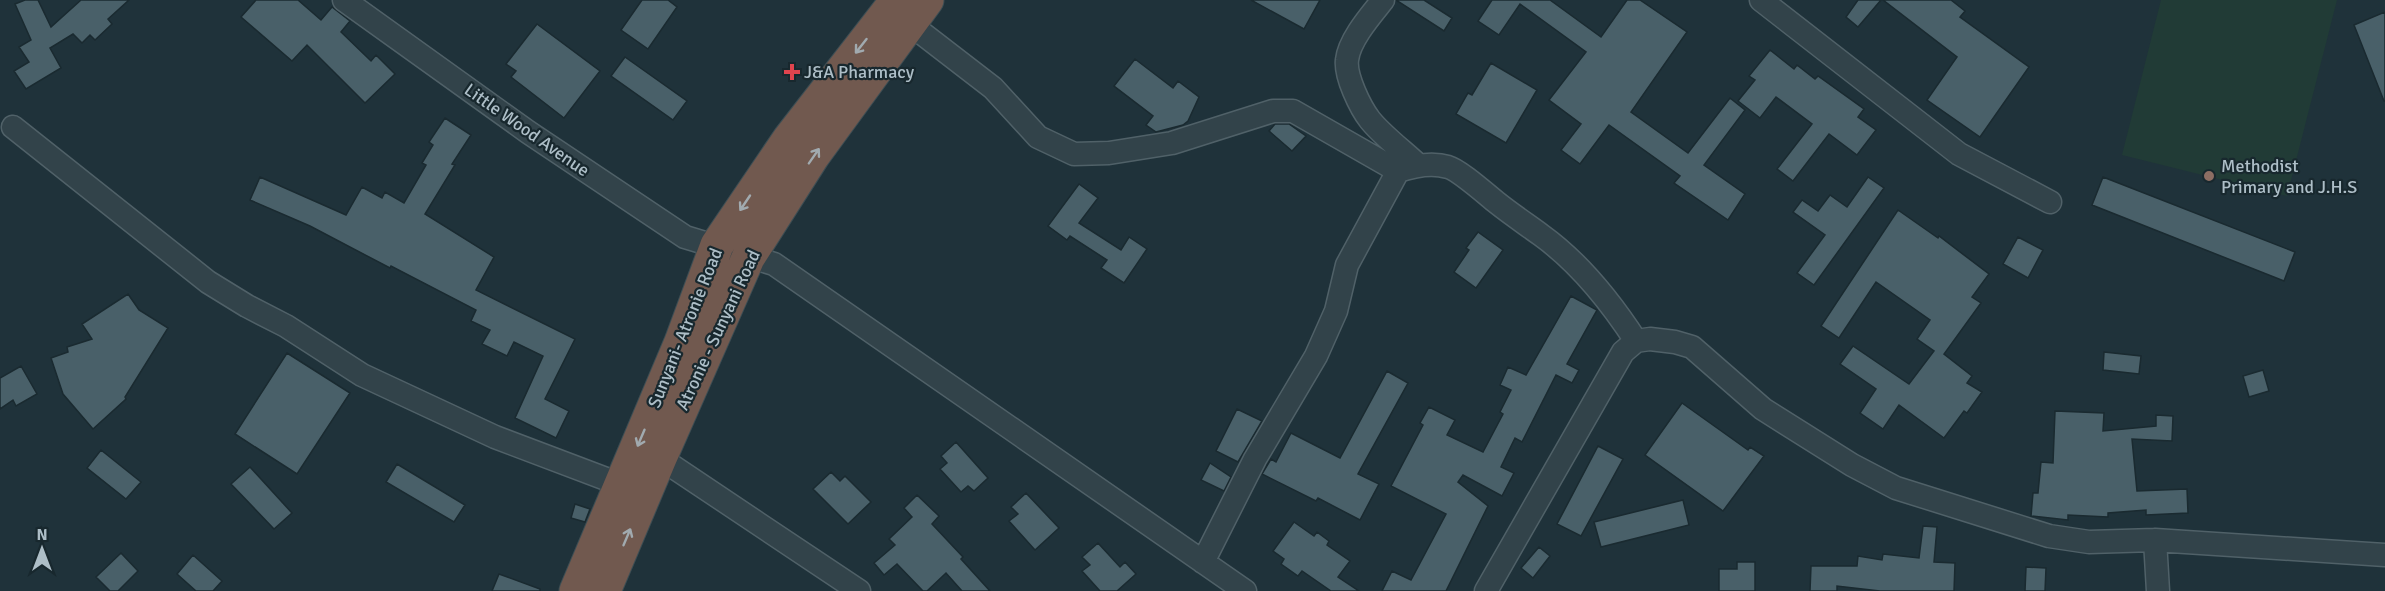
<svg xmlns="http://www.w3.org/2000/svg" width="2385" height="591" font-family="Signika,sans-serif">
	<rect width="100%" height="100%" fill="#1f323a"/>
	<path fill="#213b36" d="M 2161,0 L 2337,0 L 2287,196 L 2122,155 Z"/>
	<path fill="#496069" stroke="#1a2a30" stroke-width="1.5" d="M 25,0 L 38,0 L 51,27 L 81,0 L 129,0 L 108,19 L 112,24 L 95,40 L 90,35 L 82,43 L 73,34 L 50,48 L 61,68 L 26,89 L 14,71 L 29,62 L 19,47 L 31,40 L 15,4 Z
		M 256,0 L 298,0 L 321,20 L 332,7 L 350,21 L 341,32 L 371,61 L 376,55 L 395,74 L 365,103 L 307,45 L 292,61 L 241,17 Z
		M 642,0 L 668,0 L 677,7 L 648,49 L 621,30 Z
		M 1251,0 L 1320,0 L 1304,29 Z
		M 1396,0 L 1424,0 L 1452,18 L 1444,31 Z
		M 1492,0 L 1550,0 L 1601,37 L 1627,0 L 1640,0 L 1687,32 L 1631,112 L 1688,153 L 1730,98 L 1745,110 L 1704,165 L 1745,194 L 1728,220 L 1674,183 L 1680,176 L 1609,125 L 1580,164 L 1561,150 L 1581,124 L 1549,100 L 1586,52 L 1520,4 L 1499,35 L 1478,21 Z
		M 1858,0 L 1881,0 L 1858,27 L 1846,17 Z
		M 1883,0 L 1951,0 L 1965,11 L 1960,17 L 2029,67 L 1980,137 L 1927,100 L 1957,57 Z
		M 2385,12 L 2385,101 L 2384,101 L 2354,25 Z
		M 537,24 L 600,71 L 564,118 L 511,77 L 516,71 L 506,64 Z
		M 1770,50 L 1794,69 L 1797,65 L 1815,79 L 1818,76 L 1864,109 L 1858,117 L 1876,130 L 1857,155 L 1829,134 L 1793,181 L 1777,169 L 1812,124 L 1776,97 L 1760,118 L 1738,101 L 1755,80 L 1749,76 Z
		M 625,57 L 687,101 L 673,120 L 611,76 Z
		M 1135,59 L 1173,88 L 1178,81 L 1199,97 L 1188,121 L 1183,125 L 1156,132 L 1146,125 L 1153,116 L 1114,86 Z
		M 1491,63 L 1537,90 L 1506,143 L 1456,114 L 1468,93 L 1472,95 Z
		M 445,118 L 471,135 L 452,164 L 455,165 L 425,214 L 494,257 L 476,290 L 575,339 L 545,399 L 569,411 L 556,438 L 515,418 L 543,356 L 514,342 L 507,356 L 482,344 L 490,330 L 471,321 L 476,310 L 391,266 L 390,268 L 310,226 L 250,200 L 260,177 L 346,215 L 362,187 L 382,198 L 385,192 L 404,203 L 426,165 L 422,163 L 433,145 L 429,142 Z
		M 1275,124 L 1289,124 L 1306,136 L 1292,151 L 1269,131 Z
		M 1868,177 L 1884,188 L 1814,285 L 1797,273 L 1825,235 L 1793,212 L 1802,200 L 1818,211 L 1830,195 L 1847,207 Z
		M 2103,177 L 2295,252 L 2284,281 L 2092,205 Z
		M 1079,184 L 1098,198 L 1079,223 L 1121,250 L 1129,237 L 1147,249 L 1124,283 L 1101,268 L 1107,260 L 1070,236 L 1067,240 L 1048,226 Z
		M 1898,210 L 1938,238 L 1939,236 L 1989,274 L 1972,297 L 1981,303 L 1944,354 L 1972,376 L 1967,383 L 1982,392 L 1967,413 L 1964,411 L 1944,438 L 1899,405 L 1883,429 L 1860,413 L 1876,389 L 1840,364 L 1853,346 L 1909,384 L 1934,351 L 1917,339 L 1930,320 L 1876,282 L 1839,338 L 1821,326 Z
		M 1478,232 L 1503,250 L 1476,288 L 1454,272 L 1469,250 L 1466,248 Z
		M 2018,237 L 2043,250 L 2028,278 L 2003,264 Z
		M 128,294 L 139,310 L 168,328 L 125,397 L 126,399 L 93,429 L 63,394 L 51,358 L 68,352 L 67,347 L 92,339 L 82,324 Z
		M 1571,296 L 1597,310 L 1567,364 L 1579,370 L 1572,383 L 1556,375 L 1522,442 L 1515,438 L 1501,467 L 1514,473 L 1502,496 L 1463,475 L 1458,482 L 1488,506 L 1446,591 L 1382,591 L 1392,571 L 1411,580 L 1446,514 L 1391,486 L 1423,425 L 1420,423 L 1429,407 L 1455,420 L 1447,435 L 1483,452 L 1503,414 L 1500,412 L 1511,390 L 1500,385 L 1508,367 L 1526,375 Z
		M 2104,352 L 2141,356 L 2139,374 L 2103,370 Z
		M 287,353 L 350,393 L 297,474 L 235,434 Z
		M 21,366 L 37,394 L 16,406 L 13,400 L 0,409 L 0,378 Z
		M 2263,370 L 2269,391 L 2249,397 L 2243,376 Z
		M 1387,371 L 1408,383 L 1358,474 L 1379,484 L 1360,520 L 1318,498 L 1316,501 L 1262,474 L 1271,459 L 1276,462 L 1291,433 L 1340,458 Z
		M 1682,403 L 1748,450 L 1750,447 L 1764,456 L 1723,511 L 1645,455 Z
		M 1237,409 L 1262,421 L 1238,462 L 1216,451 Z
		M 2055,411 L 2104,413 L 2103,431 L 2156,426 L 2156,415 L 2173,416 L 2172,441 L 2132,439 L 2137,491 L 2187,489 L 2188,513 L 2146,515 L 2146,510 L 2108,513 L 2108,517 L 2068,515 L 2068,520 L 2031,516 L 2033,493 L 2038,493 L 2041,462 L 2053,463 Z
		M 956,442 L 988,478 L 974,491 L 968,486 L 961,492 L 940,469 L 947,463 L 941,456 Z
		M 1598,446 L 1623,459 L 1581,536 L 1557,524 Z
		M 101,450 L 141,482 L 126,499 L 87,468 Z
		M 1210,463 L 1231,477 L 1224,491 L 1201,480 Z
		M 397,464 L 465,505 L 454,522 L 386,482 Z
		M 250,467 L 292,513 L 274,529 L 231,484 Z
		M 831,472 L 840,481 L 845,476 L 871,502 L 848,524 L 813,489 Z
		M 1026,493 L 1059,528 L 1035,550 L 1009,521 L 1018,514 L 1011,507 Z
		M 917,495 L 939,516 L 932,524 L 963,557 L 961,559 L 990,591 L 962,591 L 946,573 L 927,591 L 923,591 L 897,564 L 884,575 L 874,563 L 895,545 L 889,539 L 912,517 L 904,508 Z
		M 1683,500 L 1689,525 L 1601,547 L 1594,522 Z
		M 575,504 L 590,509 L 585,522 L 571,518 Z
		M 1294,522 L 1314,536 L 1317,532 L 1329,541 L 1327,545 L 1350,561 L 1338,577 L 1359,591 L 1331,591 L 1302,571 L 1298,576 L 1281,564 L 1284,559 L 1273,551 Z
		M 1923,526 L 1937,527 L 1934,562 L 1955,563 L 1954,591 L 1880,591 L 1837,586 L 1837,591 L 1810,591 L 1811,566 L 1857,566 L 1858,556 L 1882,560 L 1883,554 L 1919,558 Z
		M 1098,543 L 1120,567 L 1125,562 L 1136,574 L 1117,591 L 1100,591 L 1082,571 L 1090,565 L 1082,557 Z
		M 1539,547 L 1550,556 L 1533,578 L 1521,568 Z
		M 121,553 L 138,571 L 118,591 L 110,591 L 96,577 Z
		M 193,555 L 222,581 L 213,591 L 196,591 L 177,574 Z
		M 1737,562 L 1755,562 L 1755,591 L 1719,591 L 1719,569 L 1737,569 Z
		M 2026,567 L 2046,568 L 2045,591 L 2025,591 Z
		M 499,574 L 540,589 L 540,591 L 492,591 Z"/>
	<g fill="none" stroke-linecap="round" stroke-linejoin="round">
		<g stroke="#506168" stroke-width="25">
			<path id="street" d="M 344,0 L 528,132 L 685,237 L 774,264 L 1245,591
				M 1383,0 C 1371,15 1349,40 1347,60 C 1345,76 1360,107 1370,120 C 1382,135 1403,151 1418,165
				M 1761,0 L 1959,154 L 2050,202
				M 910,24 L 993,88 L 1038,137 L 1074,154 L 1109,153 L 1172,143 L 1273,111 L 1293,111 L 1398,171
				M 13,127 L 208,282 L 247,306 L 286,326 L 362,375 L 495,437 L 622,485
				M 660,458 L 859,591
				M 2155,540 L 2158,591
				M 1203,562 L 1255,459 L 1316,356 L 1336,311 L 1347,265 L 1398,171 C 1413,166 1432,162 1448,167 C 1459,170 1486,194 1496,202 C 1511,214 1526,224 1541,235 C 1580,263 1610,301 1636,341
				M 1486,591 L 1623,352 L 1636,341 L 1650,339 L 1675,342 L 1692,347 L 1763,409 L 1852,465 L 1896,488 L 2049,536 L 2089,542 L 2155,540 L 2385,555"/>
		</g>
		<g stroke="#3d4e54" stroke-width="35">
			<path id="highway" d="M 576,591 L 681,342 L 717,245 L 789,139 L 897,0
				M 604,591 L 660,458 L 748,258 L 813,156 L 927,0"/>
		</g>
		<use href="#street" stroke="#32434a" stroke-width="22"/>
		<use href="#highway" stroke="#71594f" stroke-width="33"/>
	</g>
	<defs><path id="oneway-shaft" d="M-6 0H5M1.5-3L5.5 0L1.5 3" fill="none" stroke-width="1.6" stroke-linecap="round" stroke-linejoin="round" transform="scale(1.5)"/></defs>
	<g stroke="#a1aaaf">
		<use href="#oneway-shaft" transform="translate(861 46) rotate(128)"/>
		<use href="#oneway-shaft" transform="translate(814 156) rotate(-55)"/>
		<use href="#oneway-shaft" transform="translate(745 203) rotate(124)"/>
		<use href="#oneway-shaft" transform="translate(641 438) rotate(113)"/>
		<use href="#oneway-shaft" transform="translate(627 537) rotate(-67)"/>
	</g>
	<path fill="#e0444e" stroke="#18282e" stroke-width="2" d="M789 63h6v6h6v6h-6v6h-6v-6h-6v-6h6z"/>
	<circle fill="#8d6e63" stroke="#18282e" stroke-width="2" cx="2209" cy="176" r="6"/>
	<g text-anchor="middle" stroke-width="4.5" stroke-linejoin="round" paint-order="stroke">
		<g font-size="18" fill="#adbec7" stroke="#18282e" text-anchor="start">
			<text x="804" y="78">J&amp;A Pharmacy</text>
			<text x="2221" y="172">Methodist<tspan x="2221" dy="21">Primary and J.H.S</tspan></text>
		</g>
		<g font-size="18" fill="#adbec7" stroke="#18282e">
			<text transform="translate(527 130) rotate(35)" y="6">Little Wood Avenue</text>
			<text transform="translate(685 328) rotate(-68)" y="6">Sunyani- Atronie Road</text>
			<text transform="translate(718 330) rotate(-65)" y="6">Atronie - Sunyani Road</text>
		</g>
	</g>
	<g transform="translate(42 549)" stroke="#18282e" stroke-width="4.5" paint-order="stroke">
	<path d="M0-4.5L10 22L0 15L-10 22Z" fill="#adbec7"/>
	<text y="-9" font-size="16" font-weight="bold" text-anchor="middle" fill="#adbec7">N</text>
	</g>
</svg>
